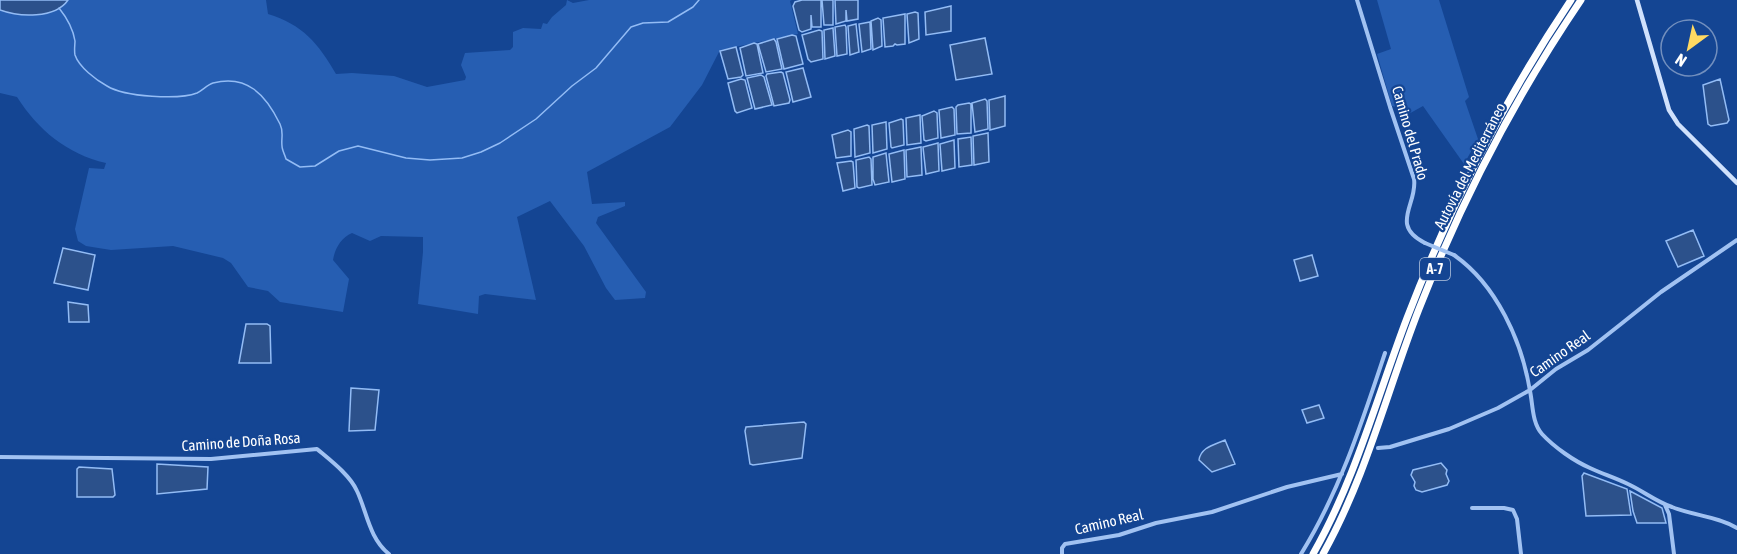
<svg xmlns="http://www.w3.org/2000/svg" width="1737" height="554" font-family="'Asap Condensed',sans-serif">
	<rect width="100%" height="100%" fill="#144593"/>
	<path fill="#265eb2" d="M 0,0 L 266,0 L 268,14 C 302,24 319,44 336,74 L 352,73 L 394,76 L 427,87 L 465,80 L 466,77 L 461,65 L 465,53 L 510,50 L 513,47 L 513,32 L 523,28 L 541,29 L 543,23 L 547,24 L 552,17 L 566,5 L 567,0 L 573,3 L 589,0 L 792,0 L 790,1 L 798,34 L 720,50 L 702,85 L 670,127 L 587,172 L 592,204 L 625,202 L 625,206 L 598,217 L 596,223 L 646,292 L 645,298 L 615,300 L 606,288 L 584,246 L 550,201 L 517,217 L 536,300 L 485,294 L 479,296 L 478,314 L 418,304 L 423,252 L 423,237 L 381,236 L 370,241 L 352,233 C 341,238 335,248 333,260 L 349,279 L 343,312 L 280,302 L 268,291 L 248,287 L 231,263 L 223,258 L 173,246 L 111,250 L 86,246 L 78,241 L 75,229 L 89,168 L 104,169 L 106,163 C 67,154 38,130 17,97 L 0,93 Z
		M 1377,0 L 1439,0 L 1469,97 L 1465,101 L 1478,139 L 1464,164 L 1423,106 L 1405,116 L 1399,108 L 1392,106 L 1377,54 L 1391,49 Z"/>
	<path fill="#2c518b" stroke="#93bcf5" stroke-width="1.5" d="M 0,0 L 68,0 C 55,19 19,17 0,10 Z
		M 802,0 L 821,0 L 821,27 L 812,27 L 811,15 L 811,29 L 802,32 L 799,30 L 793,6 L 795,2 Z
		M 822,0 L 833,0 L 833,25 L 824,25 Z
		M 835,0 L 858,0 L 858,19 L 847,21 L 846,10 L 846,21 L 836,24 Z
		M 951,6 L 951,31 L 926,35 L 925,12 Z
		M 915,12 L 918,13 L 919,39 L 909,43 L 907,14 Z
		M 905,14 L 905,44 L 897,45 L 895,44 L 893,46 L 885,47 L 883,18 Z
		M 878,18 L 881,20 L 882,46 L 873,50 L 871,21 Z
		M 870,22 L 871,49 L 862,52 L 859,24 Z
		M 856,24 L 859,52 L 850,55 L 848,26 Z
		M 845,25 L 846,27 L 847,54 L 837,56 L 835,27 Z
		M 833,28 L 835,56 L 825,59 L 824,30 Z
		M 819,30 L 822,31 L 823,59 L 811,62 L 808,59 L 802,35 Z
		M 792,35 L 796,36 L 803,64 L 784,69 L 777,39 Z
		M 985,38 L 992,74 L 956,80 L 950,45 Z
		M 774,39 L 776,42 L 782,69 L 766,72 L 758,44 Z
		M 754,43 L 757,44 L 763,73 L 746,76 L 740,48 Z
		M 736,47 L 743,75 L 741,77 L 728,79 L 720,51 Z
		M 803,68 L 811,97 L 793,102 L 786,72 Z
		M 781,72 L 783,73 L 790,100 L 789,103 L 774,106 L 766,76 L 767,74 Z
		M 761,75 L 764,77 L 772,105 L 755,109 L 747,78 Z
		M 741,79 L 745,80 L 752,108 L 737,113 L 735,111 L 728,83 Z
		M 1720,79 L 1729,120 L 1727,123 L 1711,126 L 1708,124 L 1703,85 Z
		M 1005,96 L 1005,126 L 990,130 L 989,100 Z
		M 985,99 L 987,101 L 988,129 L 975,132 L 972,103 Z
		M 969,103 L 971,104 L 971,133 L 957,134 L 956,107 L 958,105 Z
		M 952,107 L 954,109 L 955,135 L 941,138 L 939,110 Z
		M 934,111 L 937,113 L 938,138 L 926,141 L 924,140 L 922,116 Z
		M 920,115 L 921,143 L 907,145 L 906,118 Z
		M 901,119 L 903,120 L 904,145 L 892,148 L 891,147 L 889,123 Z
		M 886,122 L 887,149 L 873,153 L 872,125 Z
		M 867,125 L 869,126 L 870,153 L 855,157 L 854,129 Z
		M 848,130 L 851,132 L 851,156 L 836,158 L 832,135 Z
		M 988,133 L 989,162 L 974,165 L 973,136 Z
		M 971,137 L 972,165 L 959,167 L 958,139 Z
		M 954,140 L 955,168 L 942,171 L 940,144 Z
		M 938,143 L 939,171 L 926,174 L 923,147 Z
		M 921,147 L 922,175 L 907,177 L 906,150 Z
		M 904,150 L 905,179 L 892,182 L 889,154 Z
		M 886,153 L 889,182 L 875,185 L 873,179 L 873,157 Z
		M 869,157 L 871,159 L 872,185 L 859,188 L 857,187 L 856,160 Z
		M 851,161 L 853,162 L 855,188 L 843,191 L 837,163 Z
		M 1693,230 L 1704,256 L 1678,267 L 1666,241 Z
		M 63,248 L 95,255 L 88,290 L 54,283 Z
		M 1312,255 L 1318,276 L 1300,281 L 1294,260 Z
		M 68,302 L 88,305 L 89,322 L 69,322 Z
		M 246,324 L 267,324 L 270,326 L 271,363 L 239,363 Z
		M 351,388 L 379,390 L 375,430 L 349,431 Z
		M 1319,405 L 1324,418 L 1307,423 L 1302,410 Z
		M 804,422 L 806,424 L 802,458 L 753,465 L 750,464 L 745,431 L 746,427 Z
		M 1225,440 L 1235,464 L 1212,472 L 1199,460 C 1201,447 1214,445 1225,440 Z
		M 1441,463 L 1447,470 L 1446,474 L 1449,481 L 1447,485 L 1422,492 L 1416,490 L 1414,486 L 1415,482 L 1411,475 L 1413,470 Z
		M 157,464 L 208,467 L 207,489 L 157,494 Z
		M 79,467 L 112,469 L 115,495 L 113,497 L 77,497 L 77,469 Z
		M 1584,473 L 1627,489 L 1631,515 L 1586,516 L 1582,476 Z
		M 1630,491 L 1662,508 L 1666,523 L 1637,523 L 1633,511 Z"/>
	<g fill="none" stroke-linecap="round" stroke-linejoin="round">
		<path stroke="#93bcf5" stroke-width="1.5" d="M 59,8 C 67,18 73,28 75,41 C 75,45 74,50 75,55 C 79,67 96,80 107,86 C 125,97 179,100 197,93 C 203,90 207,85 213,83 C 247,74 266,95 280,124 C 284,132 281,138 282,146 C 282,150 285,155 286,159 L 300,167 L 315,166 L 339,151 L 358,146 L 406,158 L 430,160 L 462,158 L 481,152 L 500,143 L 536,119 L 572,86 L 596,68 L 631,27 L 643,23 L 668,22 L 693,7 L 699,0"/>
		<path stroke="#a1c2f2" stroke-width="4" d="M 1357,0 L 1390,107 L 1414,179 C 1418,204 1389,225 1425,243
			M 1454,255 C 1497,285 1522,342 1530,391 C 1533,405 1532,423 1542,434 C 1554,447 1574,461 1590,468 C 1603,474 1616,478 1628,484 C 1643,491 1657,502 1672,507 C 1694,516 1717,516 1737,528
			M 1378,448 L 1390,447 L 1449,429 L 1498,408 L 1530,390 L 1556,369 L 1588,350 L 1621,324 L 1661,292 L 1737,240
			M 0,457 L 211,459 L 317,449 C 330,460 350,475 357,491 C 367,512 369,538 389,554
			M 1665,505 L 1669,514 L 1674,554
			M 1472,508 L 1504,508 L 1513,510 L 1517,519 L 1521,554
			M 1062,554 L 1062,548 L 1065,544 L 1119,535 L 1156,523 L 1212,512 L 1287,487 L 1342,474
			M 1301,554 C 1340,491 1362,422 1385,353"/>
		<path stroke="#d0e1fc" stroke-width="4.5" d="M 1637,0 L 1669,110 L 1678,124 L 1737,183"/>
		<path stroke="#fff" stroke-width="7" d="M 1313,554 C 1355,480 1377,397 1407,318 C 1450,206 1504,100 1571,0
			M 1323,554 C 1366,477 1387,391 1419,309 C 1462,200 1515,97 1581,0"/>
		<path stroke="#a1c2f2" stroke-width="4" d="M 1425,243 L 1454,255"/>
	</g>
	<g text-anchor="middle" stroke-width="4.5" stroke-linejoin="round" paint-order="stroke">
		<rect fill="#144593" stroke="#b8c7df" stroke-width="1.5" x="1420" y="258" width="30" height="22" rx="4.5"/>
		<g font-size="14" font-weight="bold" fill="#fff">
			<text x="1435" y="274">A-7</text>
		</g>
		<g font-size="15" fill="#fff" stroke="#144593">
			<text transform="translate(1410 133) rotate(74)" y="5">Camino del Prado</text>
			<text transform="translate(1470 166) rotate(-63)" y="5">Autovía del Mediterráneo</text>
			<text transform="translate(1560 354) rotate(-35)" y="5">Camino Real</text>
			<text transform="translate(241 442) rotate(-4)" y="5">Camino de Doña Rosa</text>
			<text transform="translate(1109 522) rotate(-13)" y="5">Camino Real</text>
		</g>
	</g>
	<g transform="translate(1689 48) rotate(213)"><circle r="28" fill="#144593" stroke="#728fbe" stroke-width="1.5"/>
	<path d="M0-4.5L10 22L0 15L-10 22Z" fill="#ffd962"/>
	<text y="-9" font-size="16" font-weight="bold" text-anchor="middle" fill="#ffffff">N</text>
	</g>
</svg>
